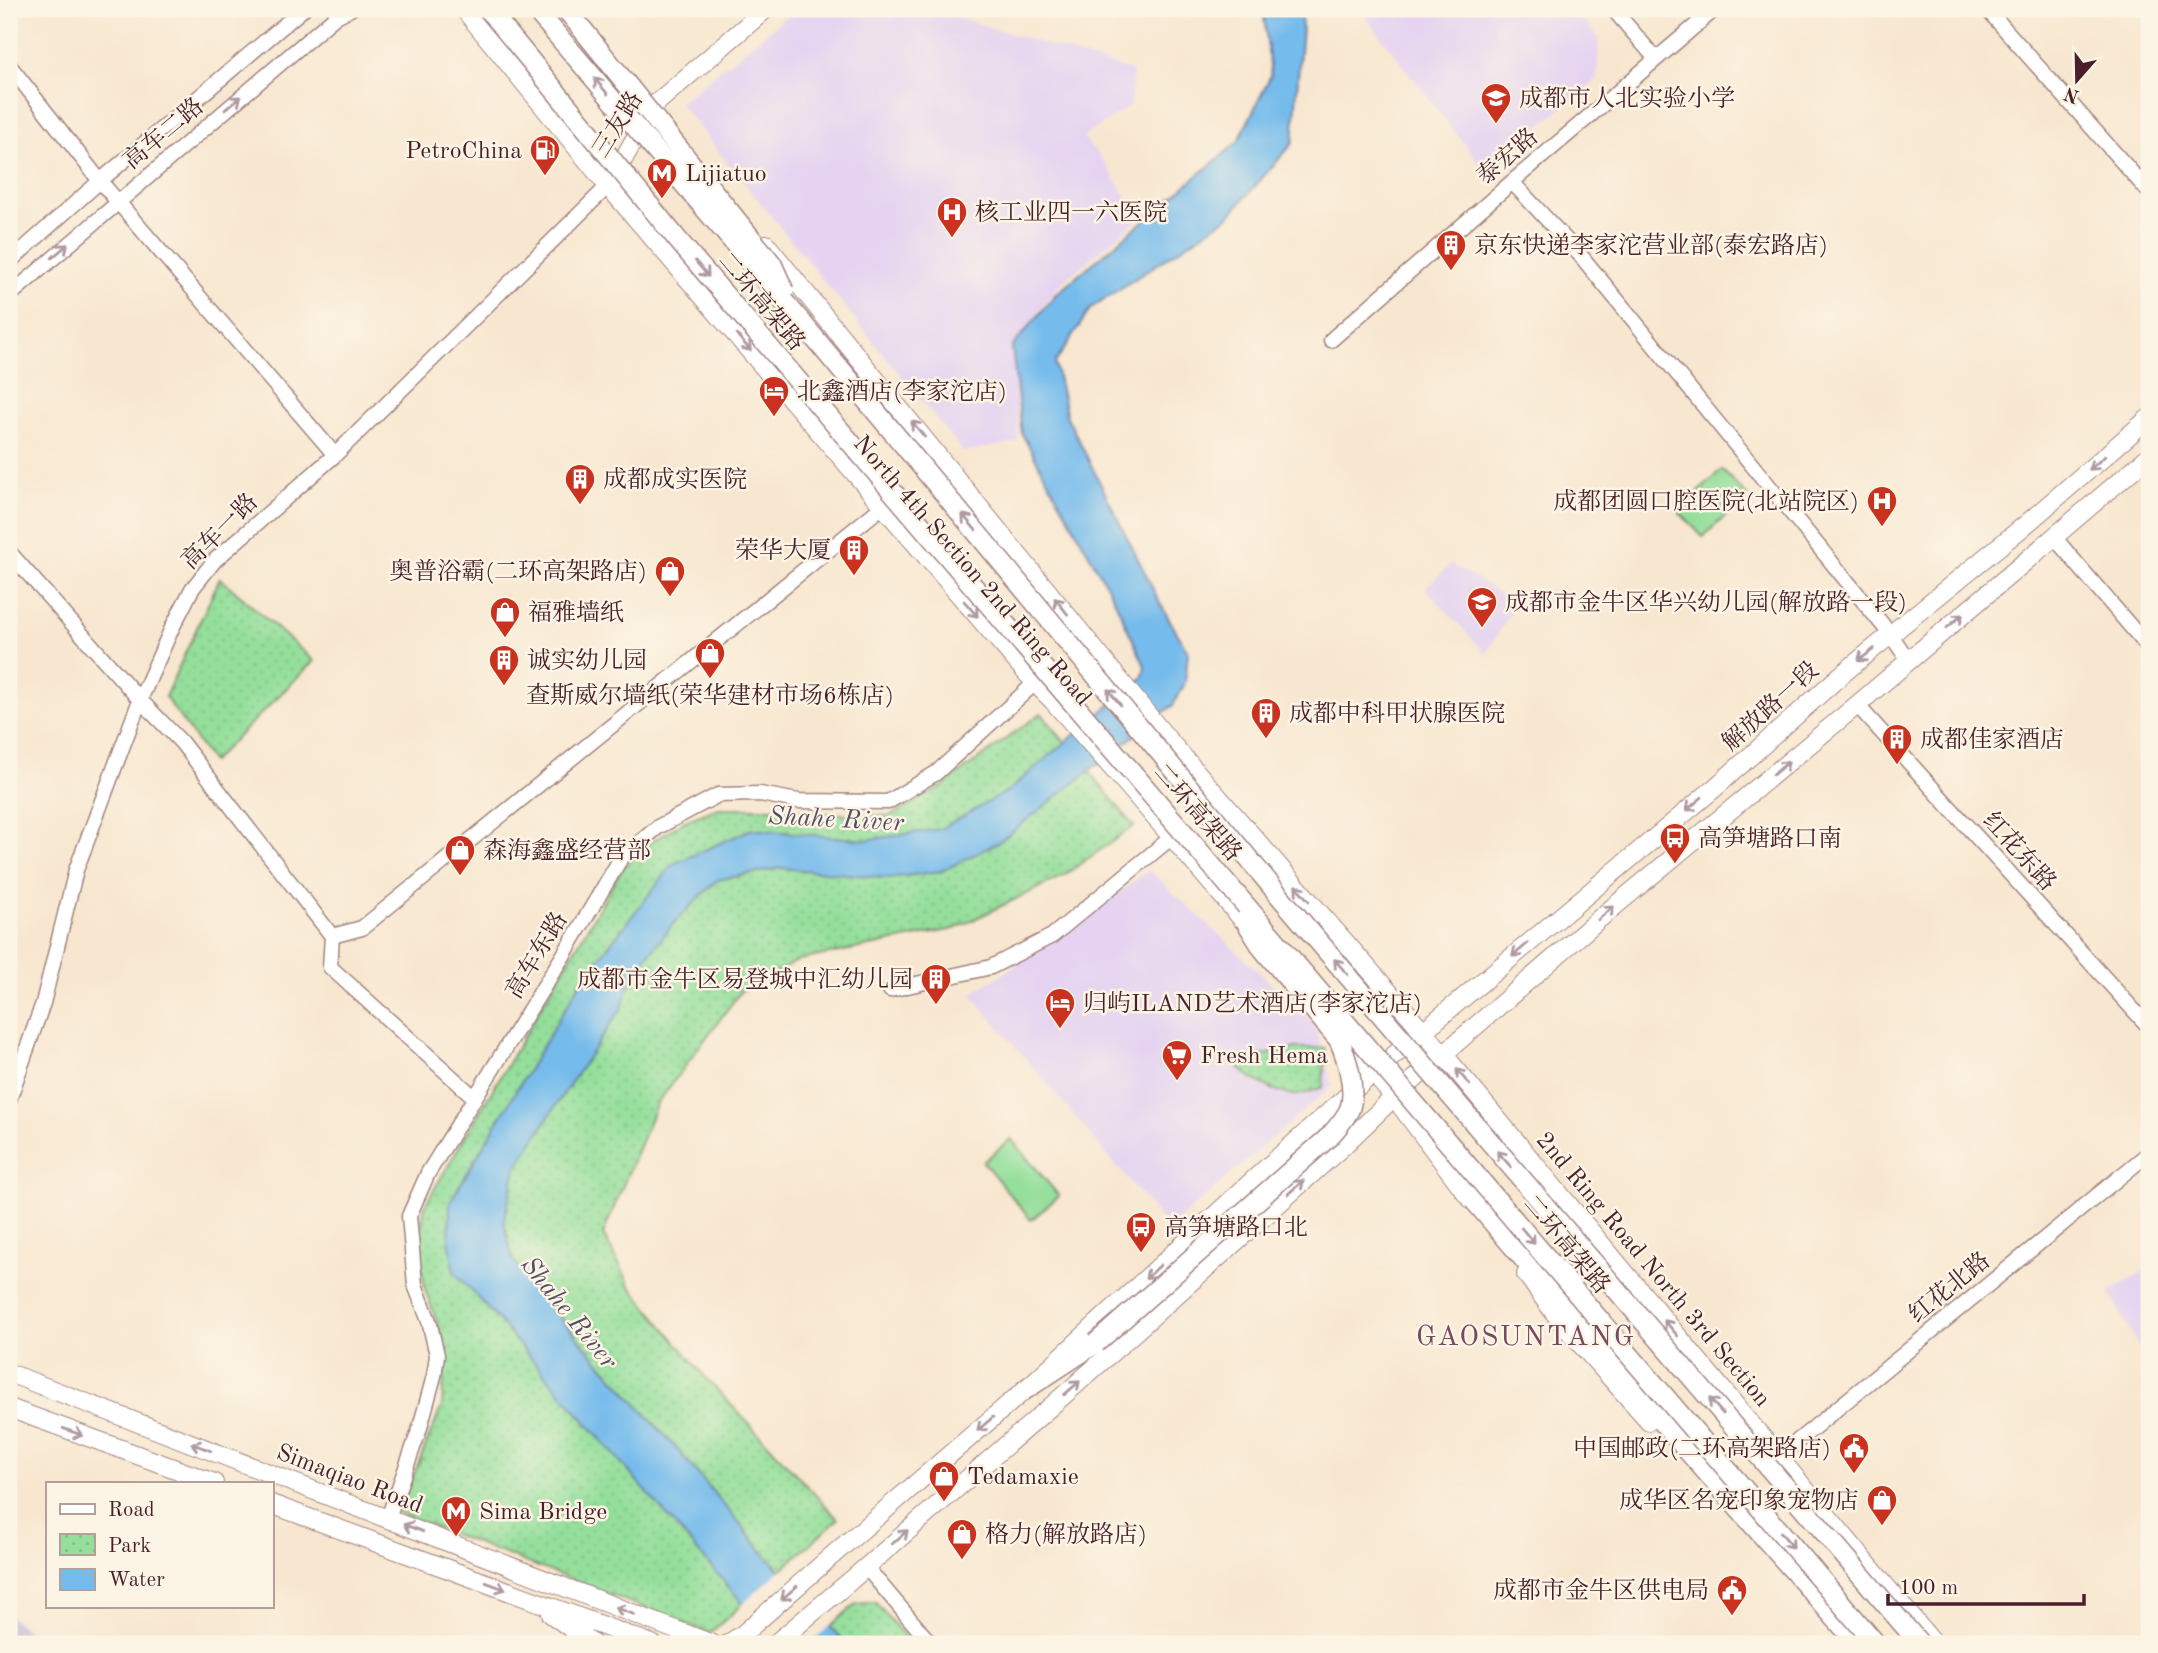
<svg xmlns="http://www.w3.org/2000/svg" width="2158" height="1653" font-family="'Old Standard TT','Noto Serif SC',serif">
	<defs>
		<pattern id="park-dots" width="8" height="8" patternUnits="userSpaceOnUse" patternTransform="scale(1.75)"><rect width="8" height="8" fill="#94df9b"/><path d="M2 2h.1M6 6h.1" fill="none" stroke="#81bf86" stroke-width="1.8" stroke-linecap="round"/></pattern>
	</defs>
	<rect width="100%" height="100%" fill="#fcf5e5"/>
	<filter id="ink" filterUnits="userSpaceOnUse"><feTurbulence type="fractalNoise" baseFrequency=".0143" numOctaves="2"/><feDisplacementMap in="SourceGraphic" scale="14" xChannelSelector="R" yChannelSelector="G"/><feConvolveMatrix kernelMatrix="1 2 1 2 8 2 1 2 1" color-interpolation-filters="sRGB"/></filter>
	<filter id="wash" filterUnits="userSpaceOnUse"><feTurbulence type="fractalNoise" baseFrequency=".00686" numOctaves="4" result="noise"/><feDisplacementMap in="SourceGraphic" scale="28" xChannelSelector="R" yChannelSelector="G"/><feGaussianBlur stdDeviation="1.57" result="paint"/><feColorMatrix in="noise" values="0 0 0 0 0 0 0 0 0 0 0 0 0 0 0 0 0 1.4 0 .05"/><feComposite in="paint" operator="in"/></filter>
	<g filter="url(#wash)">
		<rect width="100%" height="100%" fill="#f8e7d0"/>
		<path fill="#e5d3f1" d="M 796,9 L 932,9 L 1133,72 L 1130,106 L 1083,137 L 1103,160 L 1140,218 L 1061,283 L 1032,320 L 1017,376 L 1018,442 L 963,452 L 679,103 Z
			M 1363,9 L 1573,9 L 1599,38 L 1597,78 L 1486,172 L 1361,11 Z
			M 1451,564 L 1516,603 L 1486,654 L 1425,588 Z
			M 1149,870 L 1315,1024 L 1332,1086 L 1169,1228 L 971,994 L 1051,943 Z
			M 2149,1268 L 2149,1366 L 2109,1292 Z"/>
		<path fill="#c7c0d9" d="M 9,1615 L 27,1631 L 51,1644 L 9,1644 Z"/>
		<path fill="url(#park-dots)" stroke="#6f7f63" stroke-width="2" d="M 220,578 L 314,661 L 212,762 L 165,697 Z
			M 1041,713 L 1134,826 L 1063,876 L 954,929 L 799,960 L 741,991 L 656,1105 L 603,1234 L 631,1287 L 706,1378 L 838,1519 L 710,1633 L 398,1513 L 442,1406 L 445,1361 L 440,1330 L 425,1290 L 418,1243 L 425,1205 L 622,869 L 645,846 L 685,821 L 718,808 L 773,808 L 820,813 L 890,816 L 940,788 Z
			M 1296,1048 L 1325,1048 L 1323,1087 C 1314,1090 1304,1095 1295,1095 C 1277,1094 1252,1080 1239,1068 L 1242,1060 Z
			M 875,1602 L 911,1644 L 809,1644 L 856,1604 Z"/>
		<path fill="#94df9b" stroke="#6f7f63" stroke-width="2" d="M 1722,470 L 1747,496 L 1703,537 L 1678,511 Z
			M 1011,1139 L 1059,1196 L 1031,1220 L 983,1162 Z"/>
		<path fill="#75bbec" stroke="#606d8c" stroke-width="2" d="M 1263,9 L 1300,9 L 1302,26 L 1293,143 L 1228,217 L 1091,308 L 1055,363 L 1067,417 L 1161,605 L 1188,652 L 1185,683 L 1173,705 L 999,842 L 942,871 L 889,878 L 782,868 L 717,880 L 673,924 L 634,973 L 621,1009 L 558,1102 L 516,1168 L 504,1222 L 513,1260 L 563,1321 L 683,1456 L 764,1553 L 846,1644 L 778,1644 L 490,1311 L 454,1272 L 449,1238 L 450,1202 L 582,980 L 673,864 L 752,829 L 865,840 L 940,829 L 1008,791 L 1143,677 L 1145,666 L 1113,597 L 1022,434 L 1012,347 L 1056,294 L 1238,142 L 1271,75 Z"/>
		<path fill="#f8e7d0" d="M 782,1569 L 832,1624 L 809,1644 L 773,1644 L 740,1606 Z"/>
	</g>
	<g filter="url(#ink)">
		<g fill="none" stroke-linecap="round" stroke-linejoin="round">
			<g stroke="#a1837e" stroke-width="17">
				<path id="minor" d="M 1613,9 L 1656,59
					M 1987,9 L 2149,192
					M 9,65 L 100,181 L 335,455
					M 1512,182 L 1581,256 L 1891,635 L 1908,660
					M 9,262 L 100,181 L 303,9
					M 9,296 L 336,16 L 350,9
					M 1331,340 L 1512,182 L 1715,9
					M 2054,537 L 2149,648
					M 9,552 L 140,700 L 181,742 L 332,936 L 330,967 L 475,1098
					M 1857,705 L 2149,1027
					M 332,936 L 362,928 L 883,506
					M 890,990 L 991,967 L 1052,936 L 1172,837
					M 9,1100 L 43,1003 L 76,870 L 140,700 L 172,628 L 192,589 L 215,560 L 335,455 L 608,186
					M 1778,1457 L 2149,1153
					M 388,1518 L 419,1431 L 434,1376 L 437,1355 L 429,1321 L 415,1285 L 409,1216 L 428,1173 L 566,951 L 621,858 L 658,827 L 718,795 L 760,794 L 798,801 L 888,802 L 936,773 L 1035,683
					M 866,1567 L 931,1644"/>
			</g>
			<g stroke="#a1837e" stroke-width="20">
				<path id="major" d="M 464,9 L 608,186 L 1035,683 L 1053,701 L 1128,786 L 1253,932
					M 613,178 L 653,106 L 766,9
					M 766,244 L 1165,736 L 1444,1055 L 1934,1644
					M 1337,1031 L 1394,1097 L 1470,1198
					M 1526,1274 L 1561,1322 L 1649,1421
					M 9,1373 L 712,1644
					M 9,1408 L 214,1483
					M 271,1504 L 652,1644
					M 835,1553 L 1026,1389 L 1264,1170 L 1373,1073 L 1717,786 L 1841,675 L 2024,526 L 2149,418
					M 849,1582 L 1072,1388 L 1343,1146 L 1394,1097 L 1599,919 L 1857,705 L 2149,456
					M 551,1614 L 593,1644
					M 728,1644 L 743,1634"/>
			</g>
			<g stroke="#a1837e" stroke-width="22">
				<path id="highway" d="M 1462,1186 L 1643,1400 L 1858,1644
					M 1026,1389 L 1096,1343"/>
			</g>
			<use href="#minor" stroke="#fff" stroke-width="14"/>
			<use href="#major" stroke="#fff" stroke-width="18"/>
			<use href="#highway" stroke="#fff" stroke-width="19"/>
			<g stroke="#a1837e" stroke-width="20" stroke-linecap="butt">
				<path id="major-bridge" d="M 743,1634 L 835,1553
					M 775,1644 L 849,1582"/>
			</g>
			<g stroke="#a1837e" stroke-width="22" stroke-linecap="butt">
				<path id="highway-bridge" d="M 488,9 L 682,245 L 1876,1644
					M 535,9 L 792,311 L 1283,900 L 1920,1644
					M 566,9 L 772,264 L 784,291
					M 1096,1343 L 1330,1136 C 1337,1128 1346,1118 1350,1108 C 1356,1088 1347,1058 1339,1040 L 1263,949 L 1245,920"/>
			</g>
			<use href="#major-bridge" stroke="#fff" stroke-width="18"/>
			<use href="#highway-bridge" stroke="#fff" stroke-width="19"/>
		</g>
		<defs><path id="oneway-shaft" d="M-6 0H5M1.5-3L5.5 0L1.5 3" fill="none" stroke-width="1.6" stroke-linecap="round" stroke-linejoin="round" transform="scale(1.75)"/></defs>
		<g stroke="#ae9aa0">
			<use href="#oneway-shaft" transform="translate(601 86) rotate(-130)"/>
			<use href="#oneway-shaft" transform="translate(233 103) rotate(-40)"/>
			<use href="#oneway-shaft" transform="translate(60 251) rotate(-41)"/>
			<use href="#oneway-shaft" transform="translate(702 269) rotate(50)"/>
			<use href="#oneway-shaft" transform="translate(744 343) rotate(49)"/>
			<use href="#oneway-shaft" transform="translate(918 429) rotate(-129)"/>
			<use href="#oneway-shaft" transform="translate(2097 463) rotate(139)"/>
			<use href="#oneway-shaft" transform="translate(969 522) rotate(-130)"/>
			<use href="#oneway-shaft" transform="translate(1061 606) rotate(-129)"/>
			<use href="#oneway-shaft" transform="translate(971 609) rotate(49)"/>
			<use href="#oneway-shaft" transform="translate(1955 621) rotate(-40)"/>
			<use href="#oneway-shaft" transform="translate(1866 655) rotate(142)"/>
			<use href="#oneway-shaft" transform="translate(1114 697) rotate(-130)"/>
			<use href="#oneway-shaft" transform="translate(1781 768) rotate(-40)"/>
			<use href="#oneway-shaft" transform="translate(1694 804) rotate(140)"/>
			<use href="#oneway-shaft" transform="translate(1302 893) rotate(-131)"/>
			<use href="#oneway-shaft" transform="translate(1606 913) rotate(-40)"/>
			<use href="#oneway-shaft" transform="translate(1520 950) rotate(140)"/>
			<use href="#oneway-shaft" transform="translate(1341 967) rotate(-131)"/>
			<use href="#oneway-shaft" transform="translate(1463 1077) rotate(-130)"/>
			<use href="#oneway-shaft" transform="translate(1504 1159) rotate(-131)"/>
			<use href="#oneway-shaft" transform="translate(1296 1187) rotate(-41)"/>
			<use href="#oneway-shaft" transform="translate(1528 1236) rotate(50)"/>
			<use href="#oneway-shaft" transform="translate(1153 1272) rotate(137)"/>
			<use href="#oneway-shaft" transform="translate(1671 1328) rotate(-130)"/>
			<use href="#oneway-shaft" transform="translate(1072 1388) rotate(-41)"/>
			<use href="#oneway-shaft" transform="translate(1716 1406) rotate(-131)"/>
			<use href="#oneway-shaft" transform="translate(985 1424) rotate(139)"/>
			<use href="#oneway-shaft" transform="translate(73 1432) rotate(20)"/>
			<use href="#oneway-shaft" transform="translate(201 1447) rotate(-159)"/>
			<use href="#oneway-shaft" transform="translate(413 1528) rotate(-159)"/>
			<use href="#oneway-shaft" transform="translate(900 1537) rotate(-41)"/>
			<use href="#oneway-shaft" transform="translate(1787 1540) rotate(50)"/>
			<use href="#oneway-shaft" transform="translate(496 1586) rotate(20)"/>
			<use href="#oneway-shaft" transform="translate(789 1593) rotate(139)"/>
			<use href="#oneway-shaft" transform="translate(625 1611) rotate(-159)"/>
		</g>
	</g>
	<defs>
		<g id="school-pin" transform="scale(1.575)"><path d="M0 17L-7.5 6A9.5 9.5 0 1 1 7.5 6Z" fill="#c8321e" stroke="#fcf5e5"/><path d="M0-5L7-2L0 1L-7-2ZM-4 1L0 2.5L4 1V4Q0 6-4 4Z" fill="#fff"/></g>
		<g id="fuel-pin" transform="scale(1.575)"><path d="M0 17L-7.5 6A9.5 9.5 0 1 1 7.5 6Z" fill="#c8321e" stroke="#fcf5e5"/><path d="M-5.5-6h7V0h2V4h1.3V-2.5L3-4.5l.8-.8L6-3V5H2.5V1h-1V6h-7ZM-4.2-4.7v3.2H.2V-4.7Z" fill="#fff"/></g>
		<g id="metro-pin" transform="scale(1.575)"><path d="M0 17L-7.5 6A9.5 9.5 0 1 1 7.5 6Z" fill="#c8321e" stroke="#fcf5e5"/><path d="M-5.5 5V-5H-3L0 0L3-5H5.5V5H3V-.5L0 4L-3-.5V5Z" fill="#fff"/></g>
		<g id="hospital-pin" transform="scale(1.575)"><path d="M0 17L-7.5 6A9.5 9.5 0 1 1 7.5 6Z" fill="#c8321e" stroke="#fcf5e5"/><path d="M-5-5h3v3.5h4V-5h3V5h-3V1.5h-4V5h-3Z" fill="#fff"/></g>
		<g id="building-pin" transform="scale(1.575)"><path d="M0 17L-7.5 6A9.5 9.5 0 1 1 7.5 6Z" fill="#c8321e" stroke="#fcf5e5"/><path d="M-4-6H4V6H1V3H-1V6H-4ZM-2.5-4.3h1.7v1.8h-1.7ZM.8-4.3h1.7v1.8H.8ZM-2.5-1h1.7V.8h-1.7ZM.8-1h1.7V.8H.8Z" fill="#fff"/></g>
		<g id="hotel-pin" transform="scale(1.575)"><path d="M0 17L-7.5 6A9.5 9.5 0 1 1 7.5 6Z" fill="#c8321e" stroke="#fcf5e5"/><path d="M-6-4.5h1.5V1H6V5H4.5V3h-9V5H-6ZM-4 0a1.8 1.8 0 1 1 3.6 0ZM.5 0V-2.5h3Q6-2.5 6 0Z" fill="#fff"/></g>
		<g id="shop-pin" transform="scale(1.575)"><path d="M0 17L-7.5 6A9.5 9.5 0 1 1 7.5 6Z" fill="#c8321e" stroke="#fcf5e5"/><path d="M-5-2.5h2.3a2.7 3.5 0 0 1 5.4 0H5L5.5 6h-11ZM-1.5-2.5h3a1.5 2.3 0 0 0-3 0Z" fill="#fff"/></g>
		<g id="bus-pin" transform="scale(1.575)"><path d="M0 17L-7.5 6A9.5 9.5 0 1 1 7.5 6Z" fill="#c8321e" stroke="#fcf5e5"/><path d="M-5-6H5V4H4V6H2V4H-2V6H-4V4H-5ZM-3.5-4V0h7V-4ZM-3.5 1.2v1.5H-2V1.2ZM2 1.2v1.5H3.5V1.2Z" fill="#fff"/></g>
		<g id="supermarket-pin" transform="scale(1.575)"><path d="M0 17L-7.5 6A9.5 9.5 0 1 1 7.5 6Z" fill="#c8321e" stroke="#fcf5e5"/><path d="M-6-5.5h2.5l.6 2H6L4.5 2H-2.5L-4.4-4H-6ZM-1.5 3.2a1.3 1.3 0 1 0 .1 0ZM3 3.2a1.3 1.3 0 1 0 .1 0Z" fill="#fff"/></g>
		<g id="civic-pin" transform="scale(1.575)"><path d="M0 17L-7.5 6A9.5 9.5 0 1 1 7.5 6Z" fill="#c8321e" stroke="#fcf5e5"/><path d="M-.6-6.5H3V-4.5H.6V-3L4-1V1h2V6H-6V1h2V-1L-.6-3ZM-1.2 2.5V6h2.4V2.5Z" fill="#fff"/></g>
	</defs>
	<g fill-rule="evenodd">
		<use href="#school-pin" x="1496" y="98"/>
		<use href="#fuel-pin" x="545" y="150"/>
		<use href="#metro-pin" x="662" y="173"/>
		<use href="#hospital-pin" x="952" y="212"/>
		<use href="#building-pin" x="1451" y="245"/>
		<use href="#hotel-pin" x="774" y="391"/>
		<use href="#building-pin" x="580" y="479"/>
		<use href="#hospital-pin" x="1882" y="501"/>
		<use href="#building-pin" x="854" y="550"/>
		<use href="#shop-pin" x="670" y="571"/>
		<use href="#school-pin" x="1482" y="602"/>
		<use href="#shop-pin" x="505" y="612"/>
		<use href="#shop-pin" x="710" y="653"/>
		<use href="#building-pin" x="504" y="660"/>
		<use href="#building-pin" x="1266" y="713"/>
		<use href="#building-pin" x="1897" y="739"/>
		<use href="#bus-pin" x="1675" y="838"/>
		<use href="#shop-pin" x="460" y="850"/>
		<use href="#building-pin" x="936" y="979"/>
		<use href="#hotel-pin" x="1060" y="1003"/>
		<use href="#supermarket-pin" x="1177" y="1055"/>
		<use href="#bus-pin" x="1141" y="1227"/>
		<use href="#civic-pin" x="1854" y="1448"/>
		<use href="#shop-pin" x="944" y="1476"/>
		<use href="#shop-pin" x="1882" y="1500"/>
		<use href="#metro-pin" x="456" y="1511"/>
		<use href="#shop-pin" x="962" y="1534"/>
		<use href="#civic-pin" x="1732" y="1590"/>
	</g>
	<g text-anchor="middle" stroke-width="5" stroke-linejoin="round" paint-order="stroke">
		<g font-size="24" fill="#4a1f2b" stroke="#fcf5e5" text-anchor="start">
			<text x="1519" y="106">成都市人北实验小学</text>
			<text x="522" y="158" text-anchor="end">PetroChina</text>
			<text x="685" y="181">Lijiatuo</text>
			<text x="975" y="220">核工业四一六医院</text>
			<text x="1474" y="253">京东快递李家沱营业部(泰宏路店)</text>
			<text x="797" y="399">北鑫酒店(李家沱店)</text>
			<text x="603" y="487">成都成实医院</text>
			<text x="1859" y="509" text-anchor="end">成都团圆口腔医院(北站院区)</text>
			<text x="831" y="558" text-anchor="end">荣华大厦</text>
			<text x="647" y="579" text-anchor="end">奥普浴霸(二环高架路店)</text>
			<text x="1505" y="610">成都市金牛区华兴幼儿园(解放路一段)</text>
			<text x="528" y="620">福雅墙纸</text>
			<text x="527" y="668">诚实幼儿园</text>
			<text x="710" y="703" text-anchor="middle">查斯威尔墙纸(荣华建材市场6栋店)</text>
			<text x="1289" y="721">成都中科甲状腺医院</text>
			<text x="1920" y="747">成都佳家酒店</text>
			<text x="1698" y="846">高笋塘路口南</text>
			<text x="483" y="858">森海鑫盛经营部</text>
			<text x="913" y="987" text-anchor="end">成都市金牛区易登城中汇幼儿园</text>
			<text x="1083" y="1011">归屿ILAND艺术酒店(李家沱店)</text>
			<text x="1200" y="1063">Fresh Hema</text>
			<text x="1164" y="1235">高笋塘路口北</text>
			<text x="1831" y="1456" text-anchor="end">中国邮政(二环高架路店)</text>
			<text x="967" y="1484">Tedamaxie</text>
			<text x="1859" y="1508" text-anchor="end">成华区名宠印象宠物店</text>
			<text x="479" y="1519">Sima Bridge</text>
			<text x="985" y="1542">格力(解放路店)</text>
			<text x="1709" y="1598" text-anchor="end">成都市金牛区供电局</text>
		</g>
		<g font-size="24" fill="#4a1f2b" stroke="#fcf5e5">
			<text transform="translate(617 124) rotate(-58)" y="8">三友路</text>
			<text transform="translate(163 133) rotate(-40)" y="8">高车二路</text>
			<text transform="translate(1507 156) rotate(-41)" y="8">泰宏路</text>
			<text transform="translate(762 301) rotate(50)" y="8">二环高架路</text>
			<text transform="translate(219 531) rotate(-45)" y="8">高车一路</text>
			<text transform="translate(973 570) rotate(49)" y="8">North 4th Section 2nd Ring Road</text>
			<text transform="translate(1770 706) rotate(-42)" y="8">解放路一段</text>
			<text transform="translate(1198 812) rotate(49)" y="8">二环高架路</text>
			<text transform="translate(2020 851) rotate(48)" y="8">红花东路</text>
			<text transform="translate(536 955) rotate(-59)" y="8">高车东路</text>
			<text transform="translate(1567 1244) rotate(50)" y="8">二环高架路</text>
			<text transform="translate(1654 1269) rotate(50)" y="8">2nd Ring Road North 3rd Section</text>
			<text transform="translate(1949 1287) rotate(-39)" y="8">红花北路</text>
			<text transform="translate(350 1478) rotate(21)" y="8">Simaqiao Road</text>
		</g>
		<g font-size="26" font-style="italic" fill="#574e65" stroke="#fcf5e5">
			<text transform="translate(836 818) rotate(3)" y="9">Shahe River</text>
			<text transform="translate(570 1312) rotate(51)" y="9">Shahe River</text>
		</g>
		<g font-size="28" letter-spacing="2" fill="#774a62" stroke="#fcf5e5">
			<text x="1526" y="1345">GAOSUNTANG</text>
		</g>
	</g>
	<rect width="2158" height="1653" fill="none" stroke="#fcf5e5" stroke-width="35"/>
	<rect x="46" y="1482" width="228" height="126" fill="#fcf5e5" stroke="#b59f9b" stroke-width="2"/>
	<rect x="60" y="1504" width="35" height="10" fill="#ffffff" stroke="#b59f9b" stroke-width="2"/>
	<text x="108" y="1516" font-size="21" fill="#4a1f2b">Road</text>
	<rect x="60" y="1534" width="35" height="21" fill="url(#park-dots)" stroke="#b59f9b" stroke-width="2"/>
	<text x="108" y="1552" font-size="21" fill="#4a1f2b">Park</text>
	<rect x="60" y="1569" width="35" height="21" fill="#75bbec" stroke="#b59f9b" stroke-width="2"/>
	<text x="108" y="1586" font-size="21" fill="#4a1f2b">Water</text>
	<g transform="translate(2077 80) rotate(200)" stroke="#fcf5e5" stroke-width="5" paint-order="stroke">
	<path d="M0-5L12 26L0 18L-12 26Z" fill="#4a1f2b"/>
	<text y="-10" font-size="19" font-weight="bold" text-anchor="middle" fill="#4a1f2b">N</text>
	</g>
	<path d="M1888 1594v10h196v-10" fill="none" stroke="#4a1f2b" stroke-width="3.5"/>
	<text x="1899" y="1594" font-size="21" fill="#4a1f2b" stroke="#fcf5e5" stroke-width="5" paint-order="stroke">100 m</text>
</svg>
